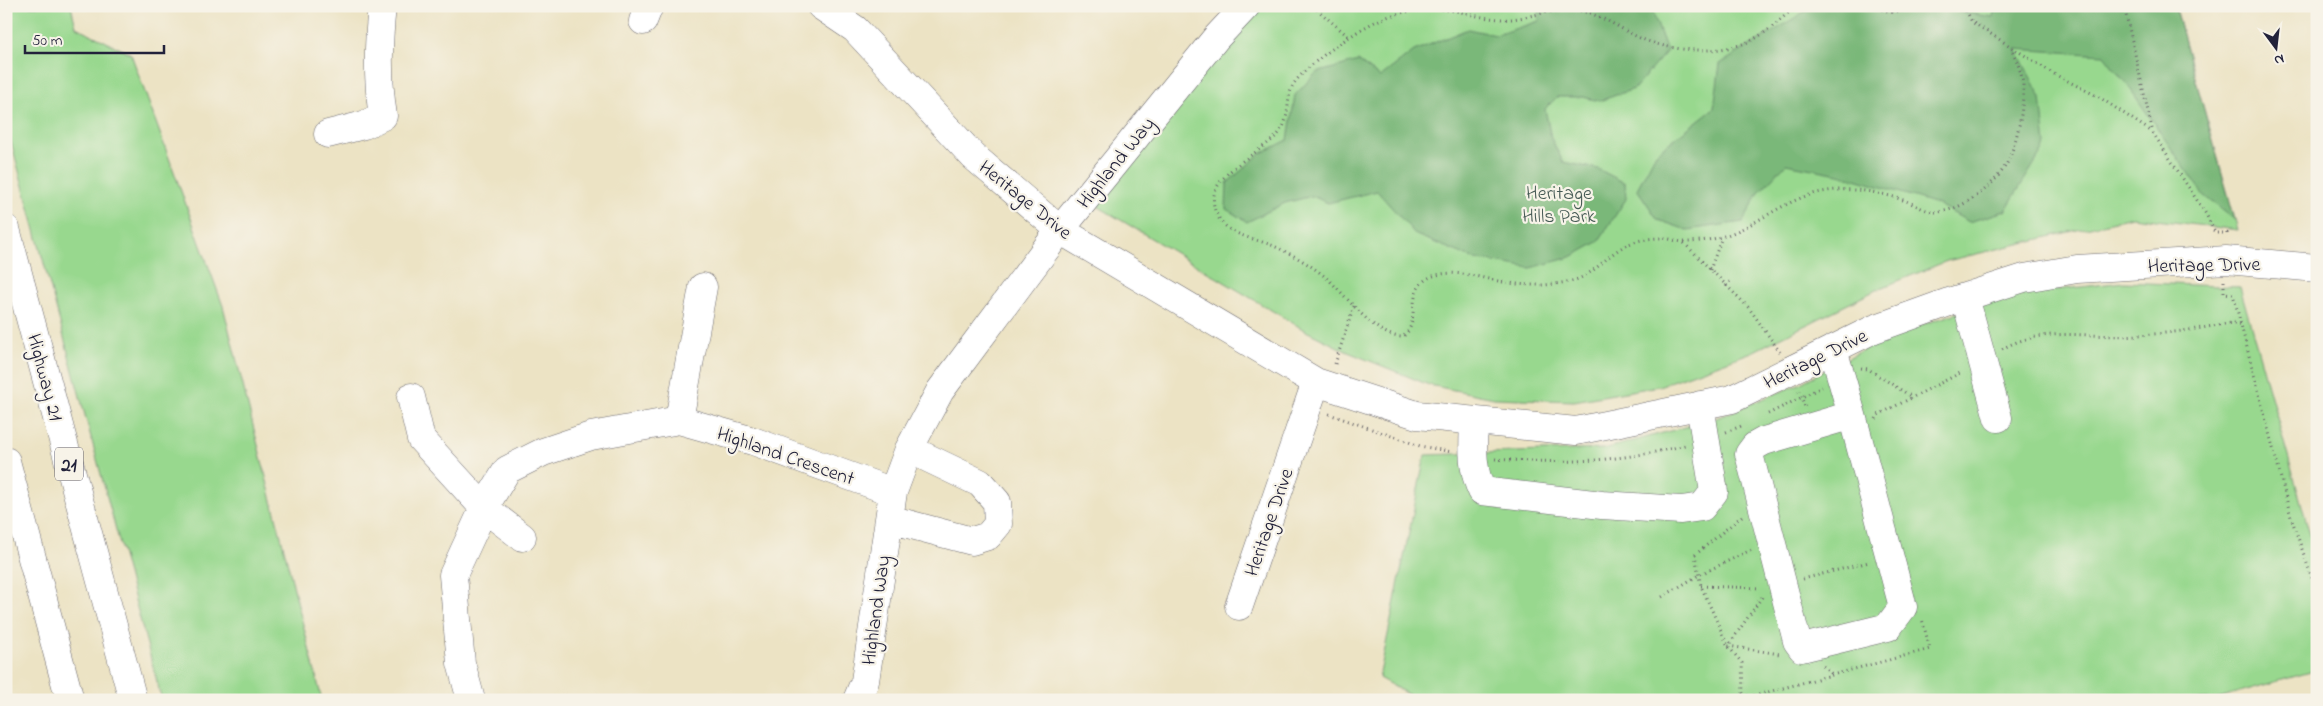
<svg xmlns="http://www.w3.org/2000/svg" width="2323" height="706" font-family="'Indie Flower',sans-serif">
	<rect width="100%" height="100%" fill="#f7f3e8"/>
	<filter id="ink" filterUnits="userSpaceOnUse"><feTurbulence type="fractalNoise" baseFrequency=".02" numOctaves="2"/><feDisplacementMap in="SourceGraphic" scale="10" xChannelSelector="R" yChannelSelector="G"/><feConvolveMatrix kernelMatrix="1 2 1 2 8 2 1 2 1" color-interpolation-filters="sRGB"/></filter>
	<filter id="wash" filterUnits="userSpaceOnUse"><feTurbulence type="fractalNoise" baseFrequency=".0096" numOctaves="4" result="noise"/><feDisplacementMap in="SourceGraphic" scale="20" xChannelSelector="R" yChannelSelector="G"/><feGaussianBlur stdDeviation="1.12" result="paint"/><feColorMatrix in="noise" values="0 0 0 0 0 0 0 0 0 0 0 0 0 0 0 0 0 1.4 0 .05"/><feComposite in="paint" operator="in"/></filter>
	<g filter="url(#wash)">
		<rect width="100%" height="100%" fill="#ece3c4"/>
		<path fill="#98d88e" stroke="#5d7d64" d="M 6,6 L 71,6 L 76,27 L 131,54 L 223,306 L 322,700 L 162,700 L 6,123 Z
			M 1254,6 L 2175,6 L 2238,230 L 2132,217 L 1947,261 L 1876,290 L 1752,352 L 1659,386 L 1574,401 L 1494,398 L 1429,385 L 1348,352 L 1306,331 L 1094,204 Z
			M 2124,282 L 2240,287 L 2317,559 L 2317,679 L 2314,671 L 2211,700 L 1418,700 L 1379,678 L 1425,455 L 1604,449 L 1714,419 L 1799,384 L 1893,334 L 2012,295 Z"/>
		<path fill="#7ab879" stroke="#4e6d5a" d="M 1539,6 L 1647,6 L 1652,10 L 1667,51 L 1634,89 L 1599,101 L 1583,97 L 1557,97 L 1545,109 L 1551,138 L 1563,162 L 1598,169 L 1625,183 L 1626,199 L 1598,242 L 1571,257 L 1531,268 L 1475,259 L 1416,235 L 1377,191 L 1328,203 L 1312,196 L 1285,203 L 1247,222 L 1226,209 L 1227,183 L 1260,154 L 1288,140 L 1295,95 L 1316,73 L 1358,61 L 1380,77 L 1414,51 L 1468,29 L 1496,35 L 1539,21 Z
			M 1814,6 L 1958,6 L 1960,12 L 1993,17 L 1995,6 L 2175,6 L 2235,220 L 2204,196 L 2131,90 L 2104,55 L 2016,49 L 2041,98 L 2046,145 L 2005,211 L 1969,222 L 1937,204 L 1839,174 L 1786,164 L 1759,192 L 1743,222 L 1687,230 L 1658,220 L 1637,189 L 1656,153 L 1714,108 L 1720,64 Z"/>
	</g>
	<g filter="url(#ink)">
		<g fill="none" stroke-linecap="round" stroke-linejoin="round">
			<g stroke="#69666b" stroke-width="29">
				<path id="minor" d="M 821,6 L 855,29 L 973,156 L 1060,230 L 1316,382 L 1417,415 L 1576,431 L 1732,399 L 1874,329 L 1949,302 L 2024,278 L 2077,269 L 2226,260 L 2317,268
					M 643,21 L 649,6
					M 328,134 L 364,125 L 383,116 C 377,79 378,43 382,6
					M 1965,297 L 1998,418
					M 1833,349 L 1852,415 L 1764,441 L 1755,446 L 1749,454 L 1797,641 L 1802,648 L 1888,627 L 1903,607 L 1852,415
					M 411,397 L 421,439 L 484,508 L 522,537
					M 679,420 L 703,287
					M 1474,421 C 1473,446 1471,468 1482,491 L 1602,505 L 1681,510 L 1702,507 L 1714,492 L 1700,405
					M 889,519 L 972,541 L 988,536 L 998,524 L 997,502 L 980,483 L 909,449
					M 1239,606 L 1316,382
					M 471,700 L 461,663 L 453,575 L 484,508 L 507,470 L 543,452 L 591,436 L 679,420 L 753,441 L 893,492
					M 857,700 L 865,681 L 893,492 L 909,449 L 940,391 L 1060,230 L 1216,38 L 1246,6"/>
			</g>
			<g stroke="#69666b" stroke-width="29">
				<path id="major" d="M 6,229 L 133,700
					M 6,461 L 70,700"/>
			</g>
			<path stroke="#69666b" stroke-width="3" stroke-dasharray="1 4" stroke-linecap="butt" d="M 1313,6 L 1349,37
				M 1795,6 C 1782,19 1767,33 1750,41 C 1720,55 1671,52 1640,38 C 1622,30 1605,17 1585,12 C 1561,5 1535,17 1511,19 C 1493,20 1477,16 1460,12 C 1433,6 1401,10 1377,21 C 1358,29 1300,69 1292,87 C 1286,101 1290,118 1280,132 C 1262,155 1192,178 1220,220 C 1231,236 1257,239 1274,246 C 1291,254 1308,263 1323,275 C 1346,293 1372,336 1402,337 C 1423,324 1402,287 1433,276 C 1458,268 1485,280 1510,283 C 1530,286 1551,286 1571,281 C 1595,276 1607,253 1629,244 C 1638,240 1650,238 1661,238 C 1669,238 1677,242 1685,242 C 1696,242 1710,240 1721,237 C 1755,227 1782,201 1817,193 C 1846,186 1878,191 1906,201 C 1914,204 1927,212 1936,212 C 1963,211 1998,184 2009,159 C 2017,139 2023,113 2023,91 C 2024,77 2017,61 2011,48
				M 1867,6 L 1892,12 L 1937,6
				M 1964,6 L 1972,22 L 2054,74 L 2099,97 L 2152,132
				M 2124,6 L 2153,133 L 2206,214 L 2215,233 L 2227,233 L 2227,238
				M 1684,243 L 1749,308 L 1780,352
				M 1710,270 L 1722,237
				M 2224,281 L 2224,293 L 2233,294 L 2291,517 L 2317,593
				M 1726,286 L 1731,280
				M 2002,349 C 2043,325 2093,339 2138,335 C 2157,334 2177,332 2196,329 C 2210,327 2223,323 2237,323 L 2242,326
				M 1335,364 L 1354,306
				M 1861,368 L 1868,369 L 1912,397
				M 1799,391 L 1805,407
				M 1329,414 L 1420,446 L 1452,452
				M 1768,414 L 1822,387
				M 1876,419 L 1878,415 L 1962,372
				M 1726,432 L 1744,425
				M 1495,459 C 1559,464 1622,462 1685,445
				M 1742,516 L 1695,555 L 1701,586 L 1728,646 L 1742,663 L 1743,693 L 1749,697
				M 1803,579 L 1869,562
				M 1701,586 L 1760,588
				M 1662,597 L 1699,575 L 1751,550
				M 1762,597 L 1728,646 L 1780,654
				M 1823,666 L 1833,675
				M 1745,700 L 1749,697 L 1930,649 L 1922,619"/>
			<use href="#minor" stroke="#fff" stroke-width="28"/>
			<use href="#major" stroke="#fff" stroke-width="28"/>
		</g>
	</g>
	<g text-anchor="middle" stroke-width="4.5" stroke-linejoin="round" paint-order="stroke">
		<rect fill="#f7f3e8" stroke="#62616f" stroke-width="1" x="55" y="447.5" width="28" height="33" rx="4"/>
		<g font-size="19" font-weight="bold" fill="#22223b">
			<text x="69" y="471">21</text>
		</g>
		<g font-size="20" fill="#22223b" stroke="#f7f3e8">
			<text transform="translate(1115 162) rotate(-51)" y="7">Highland Way</text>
			<text transform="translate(1026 199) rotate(39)" y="7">Heritage Drive</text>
			<text transform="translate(2204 264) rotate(-1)" y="7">Heritage Drive</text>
			<text transform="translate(1815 358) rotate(-26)" y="7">Heritage Drive</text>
			<text transform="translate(46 377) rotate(75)" y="7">Highway 21</text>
			<text transform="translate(786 455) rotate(19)" y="7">Highland Crescent</text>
			<text transform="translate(1268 522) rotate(-71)" y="7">Heritage Drive</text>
			<text transform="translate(875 610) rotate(-82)" y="7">Highland Way</text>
		</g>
		<g font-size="20" fill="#455954" stroke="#f7f3e8">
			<text x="1559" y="199">Heritage<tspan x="1559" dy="23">Hills Park</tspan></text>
		</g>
	</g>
	<rect width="2323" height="706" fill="none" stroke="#f7f3e8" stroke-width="25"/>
	<g transform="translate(2276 48) rotate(165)" stroke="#f7f3e8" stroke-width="4" paint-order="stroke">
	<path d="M0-4L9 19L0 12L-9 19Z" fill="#22223b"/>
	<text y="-8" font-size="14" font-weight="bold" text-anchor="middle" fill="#22223b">N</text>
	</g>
	<path d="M25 45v8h139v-8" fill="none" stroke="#22223b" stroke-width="2.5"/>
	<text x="32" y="45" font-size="15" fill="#22223b" stroke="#f7f3e8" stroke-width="4" paint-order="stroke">50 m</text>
</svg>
